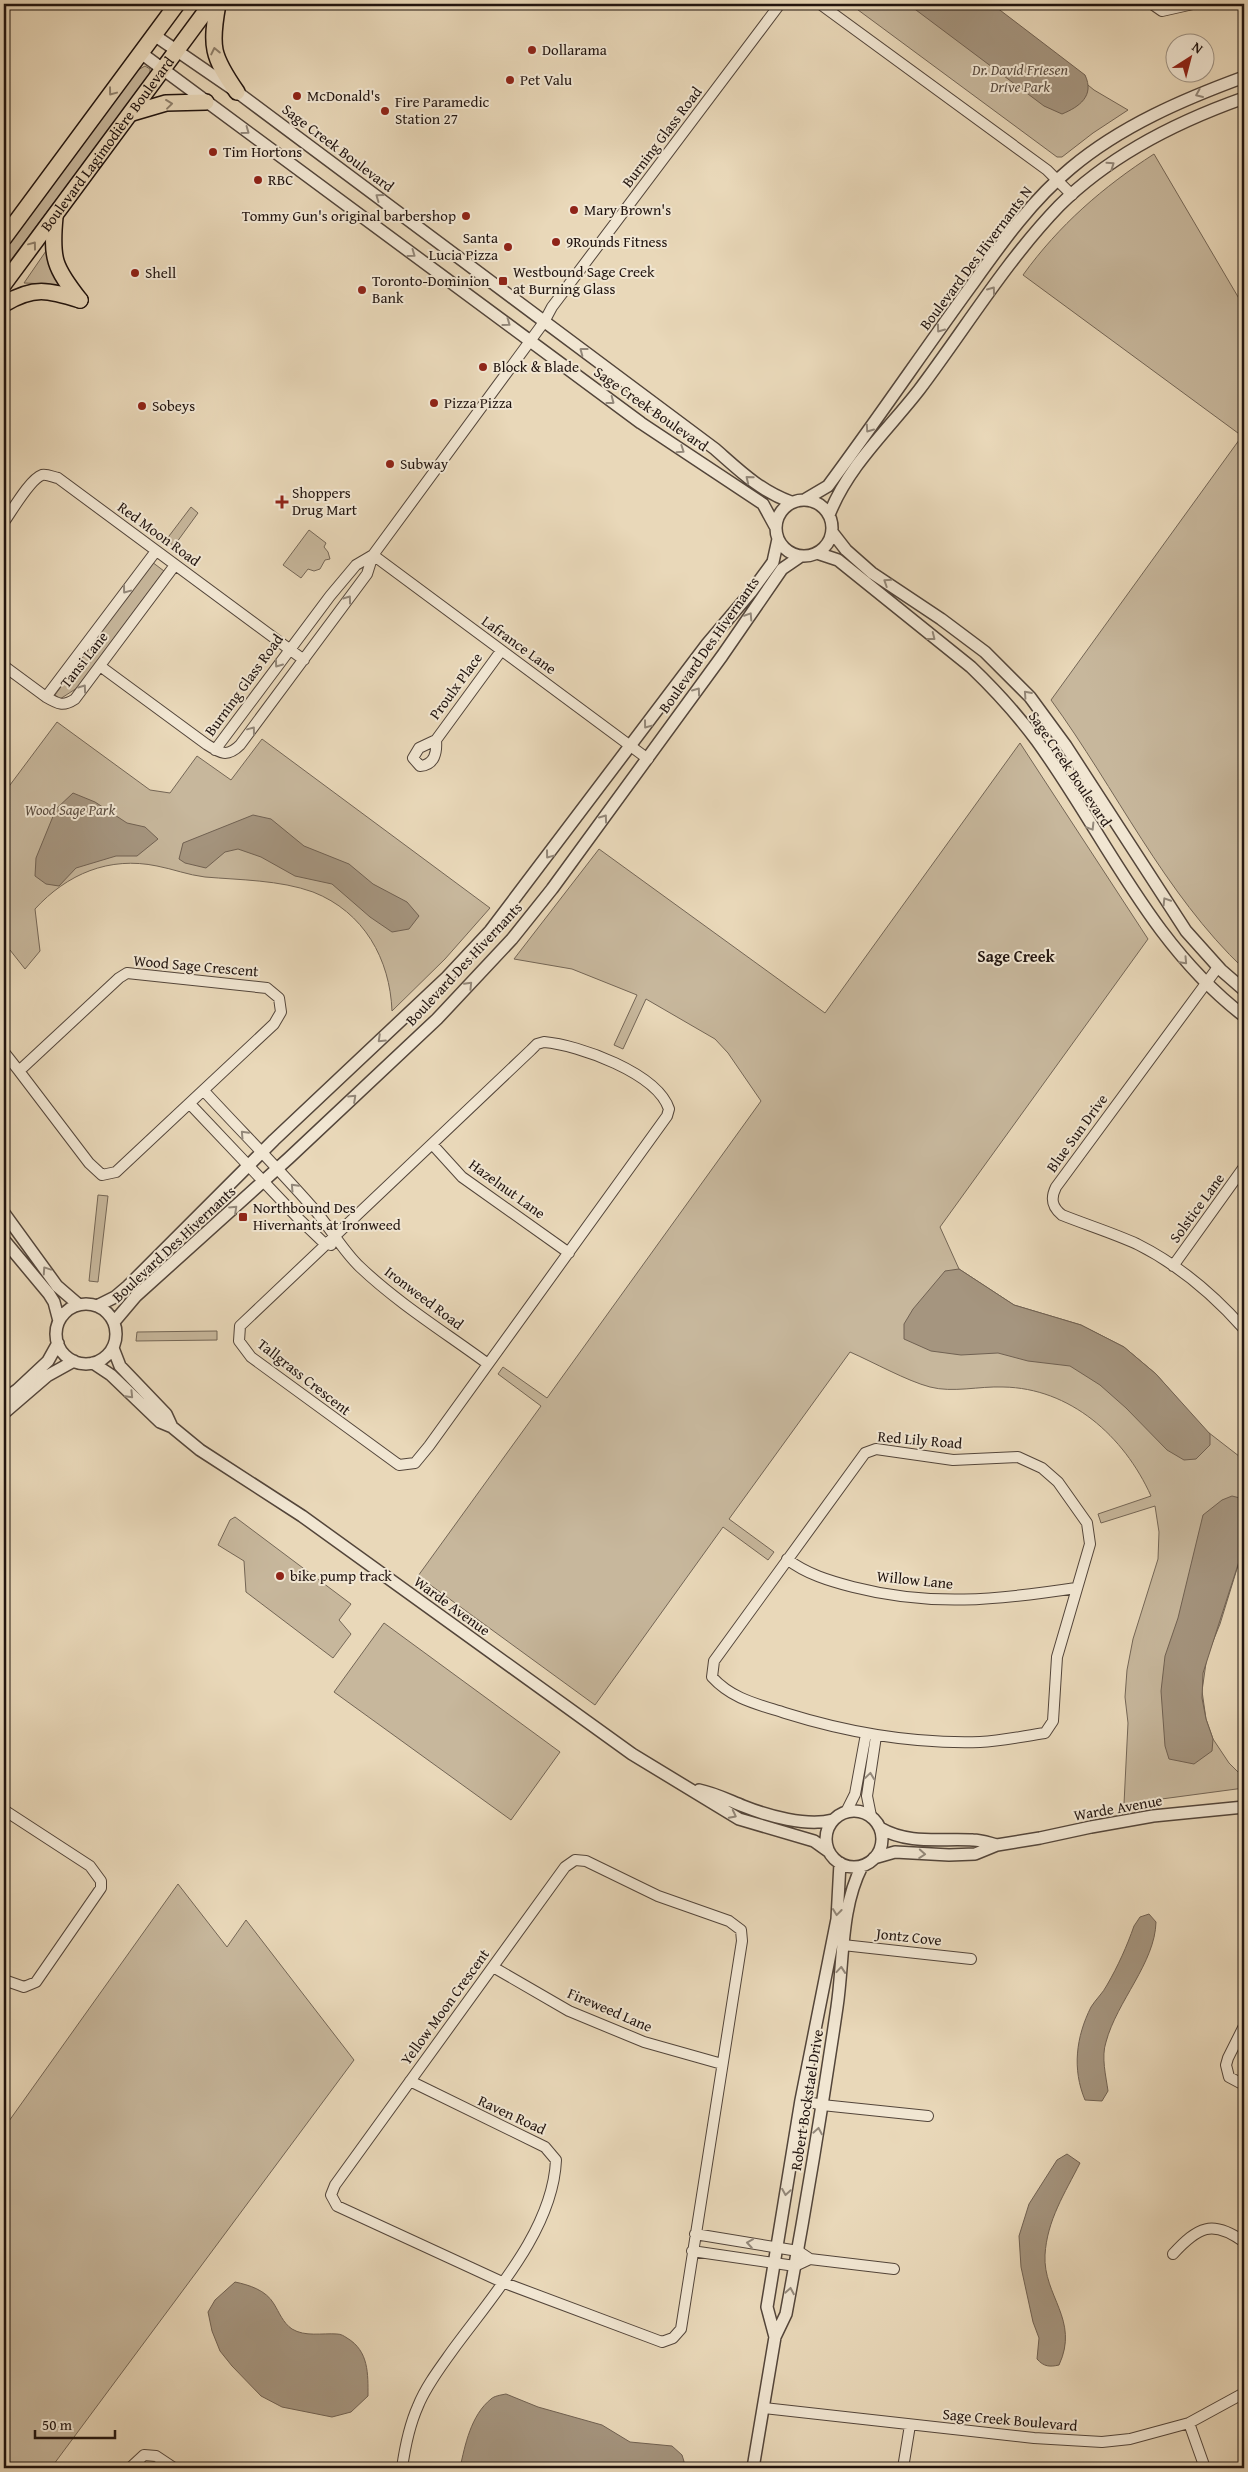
<svg xmlns="http://www.w3.org/2000/svg" width="1248" height="2472" font-family="'Gentium Book Plus',serif">
	<rect width="100%" height="100%" fill="#e9d8b9"/>
	<filter id="stains"><feTurbulence type="fractalNoise" baseFrequency=".004" numOctaves="4"/><feColorMatrix values="0 0 0 0 .2 0 0 0 0 .09 0 0 0 0 .02 0 0 0 .5 -.17"/></filter>
	<radialGradient id="worn" r=".72"><stop offset=".6" stop-color="#630" stop-opacity="0"/><stop offset="1" stop-color="#630" stop-opacity=".3"/></radialGradient>
	<path fill="#c7b79c" stroke="#746656" d="M 850,4 L 989,4 L 1094,90 L 1128,110 L 1093,133 L 1062,157 L 1057,157 Z
		M 145,66 L 150,69 L 150,75 L 4,269 L 4,252 L 134,72 Z
		M 1154,154 L 1244,307 L 1244,969 C 1164,893 1116,789 1051,700 L 1242,436 L 1023,275 C 1059,225 1103,187 1154,154 Z
		M 46,251 L 52,272 L 64,288 L 49,284 L 24,283 Z
		M 191,507 L 198,513 L 174,546 L 166,540 Z
		M 309,530 L 326,543 L 324,547 L 328,552 L 330,559 L 325,560 L 320,569 L 314,571 L 308,569 L 301,578 L 283,565 Z
		M 152,562 L 164,571 L 77,688 L 60,699 L 55,695 Z
		M 57,722 L 150,790 L 170,793 L 197,756 L 231,780 L 262,739 L 490,908 L 445,959 L 392,1011 C 390,959 364,912 313,892 C 280,880 240,880 205,877 C 188,875 173,869 157,866 C 109,856 67,874 35,909 L 40,951 L 25,969 L 10,950 L 4,954 L 4,793 Z
		M 1020,743 L 1148,939 L 940,1227 L 959,1269 L 1014,1305 L 1081,1325 L 1124,1347 L 1156,1374 L 1204,1429 L 1244,1460 L 1244,1546 L 1220,1624 L 1207,1656 L 1202,1691 L 1206,1719 L 1213,1739 L 1229,1763 L 1244,1778 L 1244,1788 L 1124,1804 L 1128,1723 L 1125,1697 L 1127,1670 L 1133,1639 L 1158,1559 L 1159,1532 L 1155,1506 L 1101,1523 L 1098,1514 L 1151,1496 C 1124,1436 1070,1388 1003,1387 C 979,1386 953,1393 930,1387 C 907,1381 873,1362 850,1352 L 729,1519 L 774,1552 L 768,1560 L 723,1527 L 595,1705 L 418,1576 L 541,1406 L 498,1374 L 503,1367 L 547,1398 L 761,1101 L 728,1053 L 715,1039 L 646,999 L 623,1049 L 614,1045 L 637,995 L 572,969 L 514,959 L 599,849 L 825,1013 Z
		M 98,1195 L 108,1196 L 98,1282 L 89,1281 Z
		M 217,1331 L 217,1340 L 136,1341 L 137,1332 Z
		M 235,1517 L 351,1604 L 339,1620 L 351,1634 L 333,1658 L 246,1592 L 244,1561 L 218,1545 L 230,1520 Z
		M 384,1623 L 560,1752 L 511,1820 L 334,1692 Z
		M 178,1884 L 227,1947 L 246,1920 L 354,2060 L 51,2468 L 4,2468 L 4,2128 Z"/>
	<path fill="#a5957f" stroke="#706152" d="M 908,4 L 992,4 L 1085,75 C 1095,96 1079,107 1062,114 L 1044,106 Z
		M 73,793 L 95,802 L 127,823 L 145,827 L 158,839 L 137,856 L 116,856 L 76,868 L 59,886 L 46,884 L 35,876 L 36,858 L 56,809 Z
		M 253,815 L 271,819 L 304,846 L 349,864 L 373,884 L 407,902 L 419,916 L 409,929 L 392,932 L 370,917 L 332,884 L 295,876 L 261,857 L 238,849 L 225,852 L 206,868 L 185,863 L 179,859 L 183,843 Z
		M 959,1269 L 1014,1305 L 1081,1325 L 1124,1347 L 1156,1374 L 1210,1434 L 1210,1445 L 1196,1459 L 1184,1460 L 1167,1450 L 1126,1408 L 1100,1385 L 1070,1366 L 1028,1361 L 998,1353 L 961,1355 L 931,1351 L 904,1339 L 904,1324 L 913,1309 L 945,1271 Z
		M 1232,1496 L 1244,1499 L 1244,1546 L 1203,1673 L 1202,1698 L 1206,1719 L 1213,1739 L 1212,1751 L 1194,1764 L 1169,1759 L 1165,1746 L 1161,1691 L 1165,1656 L 1178,1618 L 1203,1515 L 1222,1500 Z
		M 1149,1914 L 1156,1922 C 1155,1963 1117,2001 1106,2042 C 1101,2057 1106,2076 1108,2091 L 1102,2101 L 1085,2100 C 1072,2069 1076,2037 1091,2007 C 1096,1999 1103,1993 1107,1985 C 1118,1966 1127,1946 1134,1926 L 1140,1917 Z
		M 1067,2154 L 1080,2163 C 1065,2193 1047,2220 1045,2255 C 1043,2296 1080,2320 1059,2365 C 1050,2367 1044,2367 1037,2359 L 1039,2338 L 1033,2322 L 1021,2267 L 1019,2236 L 1029,2204 L 1057,2160 Z
		M 235,2282 C 249,2285 266,2290 274,2304 C 279,2312 283,2323 292,2329 C 305,2337 322,2333 337,2334 C 341,2334 344,2336 347,2338 C 369,2351 368,2374 368,2396 L 351,2412 L 332,2417 L 282,2407 L 261,2396 L 232,2366 L 220,2351 L 212,2331 L 208,2312 L 215,2300 Z
		M 506,2394 L 538,2407 L 602,2425 L 630,2442 L 672,2446 L 682,2455 L 686,2468 L 460,2468 C 465,2445 471,2415 491,2399 C 494,2396 501,2395 506,2394 Z"/>
	<g fill="none" stroke-linecap="round" stroke-linejoin="round">
		<g stroke="#53453a" stroke-width="12">
			<path id="minor" d="M 820,4 L 1047,170 L 1072,195
				M 1152,4 L 1162,11 L 1193,4
				M 4,522 C 12,511 30,479 42,475 C 47,474 53,477 58,478 L 304,660
				M 156,551 L 46,697 C 58,704 63,707 75,699 L 175,565
				M 4,666 L 46,697
				M 100,666 L 206,744 C 220,753 227,758 240,745 L 367,574 L 373,555 L 356,565 L 330,596 L 215,750
				M 436,740 L 419,748 L 413,758 L 420,766 C 435,765 437,752 436,740 L 501,651
				M 648,759 L 373,555 L 544,322 L 552,307 L 780,4
				M 1218,967 L 1056,1187 C 1050,1199 1052,1207 1062,1215 C 1087,1225 1113,1233 1137,1244 C 1179,1265 1214,1295 1244,1329
				M 127,973 L 267,988 L 279,998 L 281,1012 L 274,1024 L 116,1172 L 102,1175 L 89,1163 L 19,1071 L 119,978 Z
				M 544,1042 C 579,1045 657,1073 669,1109 L 667,1116 L 429,1446 L 415,1463 L 399,1465 L 251,1357 L 239,1341 L 240,1326 L 531,1050 L 537,1044 Z
				M 4,1052 L 19,1071
				M 204,1091 C 240,1130 278,1168 313,1208 C 330,1227 342,1250 360,1267 C 399,1304 446,1333 488,1364
				M 190,1104 L 299,1219 L 323,1242 L 331,1245
				M 432,1144 L 462,1177 L 569,1253
				M 1173,1266 L 1244,1167
				M 876,1449 L 953,1460 L 1018,1457 L 1042,1468 L 1058,1482 L 1087,1523 L 1090,1544 L 1057,1657 L 1053,1721 L 1045,1733 C 1024,1736 1002,1741 980,1742 C 913,1744 849,1733 785,1713 C 757,1704 732,1699 712,1677 L 714,1661 L 865,1453 Z
				M 787,1559 C 806,1574 830,1581 853,1587 C 931,1607 997,1600 1076,1588
				M 4,1810 L 90,1866 L 101,1881 L 101,1888 L 36,1982 L 24,1987 L 4,1980
				M 846,1812 L 855,1794 L 866,1734
				M 871,1816 L 867,1796 L 876,1736
				M 575,1860 L 586,1861 L 658,1896 L 729,1921 L 741,1930 L 742,1941 L 681,2329 L 673,2338 L 662,2342 L 502,2282 L 337,2206 L 331,2195 L 335,2185 L 565,1867 Z
				M 843,1945 L 971,1959
				M 493,1967 L 569,2011 L 644,2042 L 722,2064
				M 1244,2026 L 1228,2058 L 1226,2065 L 1229,2077 L 1244,2085
				M 801,2100 L 822,2105 L 928,2116
				M 695,2234 L 798,2251 L 810,2259 L 894,2269
				M 692,2251 L 795,2266 L 810,2259
				M 1173,2254 C 1198,2227 1212,2219 1244,2242
				M 764,2408 L 1034,2438 L 1102,2442 L 1130,2439 L 1189,2423 L 1244,2393
				M 1189,2423 L 1205,2468
				M 130,2468 L 144,2455 L 156,2456 L 174,2468
				M 402,2468 C 405,2447 409,2426 418,2406 C 426,2386 440,2368 452,2351 C 492,2296 553,2230 556,2160 L 545,2147 L 410,2081
				M 903,2468 L 910,2425"/>
		</g>
		<g stroke="#53453a" stroke-width="14">
			<path id="tertiary" d="M 154,35 L 237,92 L 715,449 C 739,470 760,491 791,502
				M 141,53 L 641,423 L 763,504 L 775,526
				M 806,499 L 828,486 C 877,420 923,352 971,286 C 1001,244 1031,201 1071,168 C 1121,126 1184,99 1244,77
				M776 528a28 28 0 1 1 56 0a28 28 0 1 1-56 0Z
				M 829,515 C 848,466 888,430 919,390 C 965,329 1006,261 1059,206 C 1109,156 1179,121 1244,98
				M 832,532 L 846,550 L 872,573 L 941,619 L 985,652 L 1030,697 L 1066,746 L 1186,931 L 1221,970 L 1244,990
				M 817,553 L 838,560 L 971,667 C 995,690 1017,714 1037,741 C 1105,835 1150,944 1244,1016
				M 4,1213 L 57,1286 L 79,1305
				M 4,1240 L 49,1294 L 54,1302 L 59,1321
				M56 1334a30 30 0 1 1 60 0a30 30 0 1 1-60 0Z
				M 97,1306 L 115,1297 L 128,1286 L 274,1140 L 447,977 L 490,931 L 707,644 L 751,592 L 773,562 L 778,539
				M 114,1322 L 136,1296 L 289,1158 L 437,1019 L 512,939 L 552,889 L 722,656 L 782,569 L 801,556
				M 113,1348 L 120,1366 L 166,1414 L 172,1427
				M 93,1363 L 111,1375 L 160,1422 L 172,1427 L 200,1450 L 302,1516 L 632,1754 L 739,1819 L 814,1841 L 828,1851
				M 4,1399 L 17,1390 L 48,1361 L 58,1343
				M 4,1413 L 47,1376 L 74,1361
				M 699,1790 C 714,1793 728,1800 743,1806 C 768,1816 807,1827 833,1820
				M826 1839a28 28 0 1 1 56 0a28 28 0 1 1-56 0Z
				M 880,1828 C 909,1845 942,1838 973,1840 C 981,1840 989,1843 997,1845
				M 874,1858 L 895,1852 L 949,1855 L 975,1854 L 997,1845 L 1040,1838 L 1091,1827 L 1153,1816 L 1244,1807
				M 775,2337 L 767,2307 L 801,2100 L 837,1919 L 840,1863
				M 753,2468 L 775,2337 L 786,2314 C 805,2212 822,2109 837,2007 C 844,1960 840,1909 862,1866"/>
		</g>
		<g stroke="#21140f" stroke-width="18">
			<g id="primary">
				<path d="M 218,4 C 210,47 212,56 237,92"/>
				<path d="M 132,113 L 166,103 L 206,102"/>
				<path d="M 55,217 C 51,259 54,267 80,300"/>
				<path d="M 4,238 L 177,4"/>
				<path id="s1" d="M 4,284 L 211,4"/>
				<path d="M 4,304 C 34,286 48,290 80,300"/>
			</g>
		</g>
		<use href="#minor" stroke="#f1e6d2" stroke-width="10"/>
		<use href="#tertiary" stroke="#f1e6d2" stroke-width="11"/>
		<use href="#primary" stroke="#e9d8b9" stroke-width="15"/>
	</g>
	<defs><path id="oneway-chevron" d="M-2-3.5L2.5 0L-2 3.5" fill="none" stroke-width="1.6" stroke-linecap="round" stroke-linejoin="round" transform="scale(1.25)"/></defs>
	<g stroke="#8f806c">
		<use href="#oneway-chevron" transform="translate(215 51) rotate(-102)"/>
		<use href="#oneway-chevron" transform="translate(112 92) rotate(127)"/>
		<use href="#oneway-chevron" transform="translate(169 104) rotate(-7)"/>
		<use href="#oneway-chevron" transform="translate(33 245) rotate(-53)"/>
	</g>
	<g stroke="#93887a">
		<use href="#oneway-chevron" transform="translate(1199 94) rotate(157)"/>
		<use href="#oneway-chevron" transform="translate(246 131) rotate(36)"/>
		<use href="#oneway-chevron" transform="translate(1111 165) rotate(-35)"/>
		<use href="#oneway-chevron" transform="translate(379 197) rotate(-144)"/>
		<use href="#oneway-chevron" transform="translate(412 254) rotate(36)"/>
		<use href="#oneway-chevron" transform="translate(992 290) rotate(-54)"/>
		<use href="#oneway-chevron" transform="translate(507 323) rotate(36)"/>
		<use href="#oneway-chevron" transform="translate(940 329) rotate(126)"/>
		<use href="#oneway-chevron" transform="translate(583 351) rotate(-143)"/>
		<use href="#oneway-chevron" transform="translate(611 401) rotate(37)"/>
		<use href="#oneway-chevron" transform="translate(869 429) rotate(125)"/>
		<use href="#oneway-chevron" transform="translate(681 450) rotate(34)"/>
		<use href="#oneway-chevron" transform="translate(749 479) rotate(-141)"/>
		<use href="#oneway-chevron" transform="translate(887 582) rotate(-147)"/>
		<use href="#oneway-chevron" transform="translate(126 590) rotate(127)"/>
		<use href="#oneway-chevron" transform="translate(348 599) rotate(-54)"/>
		<use href="#oneway-chevron" transform="translate(749 616) rotate(-57)"/>
		<use href="#oneway-chevron" transform="translate(932 637) rotate(38)"/>
		<use href="#oneway-chevron" transform="translate(278 664) rotate(126)"/>
		<use href="#oneway-chevron" transform="translate(83 688) rotate(-54)"/>
		<use href="#oneway-chevron" transform="translate(697 691) rotate(-54)"/>
		<use href="#oneway-chevron" transform="translate(1027 694) rotate(-132)"/>
		<use href="#oneway-chevron" transform="translate(647 725) rotate(127)"/>
		<use href="#oneway-chevron" transform="translate(252 730) rotate(-53)"/>
		<use href="#oneway-chevron" transform="translate(604 818) rotate(-54)"/>
		<use href="#oneway-chevron" transform="translate(1091 827) rotate(58)"/>
		<use href="#oneway-chevron" transform="translate(549 855) rotate(127)"/>
		<use href="#oneway-chevron" transform="translate(1166 901) rotate(-122)"/>
		<use href="#oneway-chevron" transform="translate(1184 961) rotate(47)"/>
		<use href="#oneway-chevron" transform="translate(469 985) rotate(-46)"/>
		<use href="#oneway-chevron" transform="translate(381 1039) rotate(136)"/>
		<use href="#oneway-chevron" transform="translate(353 1098) rotate(-43)"/>
		<use href="#oneway-chevron" transform="translate(244 1134) rotate(-133)"/>
		<use href="#oneway-chevron" transform="translate(294 1187) rotate(-133)"/>
		<use href="#oneway-chevron" transform="translate(234 1209) rotate(-43)"/>
		<use href="#oneway-chevron" transform="translate(46 1270) rotate(-124)"/>
		<use href="#oneway-chevron" transform="translate(130 1395) rotate(46)"/>
		<use href="#oneway-chevron" transform="translate(870 1776) rotate(-82)"/>
		<use href="#oneway-chevron" transform="translate(733 1815) rotate(27)"/>
		<use href="#oneway-chevron" transform="translate(922 1854) rotate(4)"/>
		<use href="#oneway-chevron" transform="translate(837 1912) rotate(97)"/>
		<use href="#oneway-chevron" transform="translate(841 1970) rotate(-85)"/>
		<use href="#oneway-chevron" transform="translate(818 2131) rotate(-80)"/>
		<use href="#oneway-chevron" transform="translate(786 2192) rotate(99)"/>
		<use href="#oneway-chevron" transform="translate(750 2243) rotate(-171)"/>
		<use href="#oneway-chevron" transform="translate(790 2291) rotate(-80)"/>
	</g>
	<g fill="#8f2418" stroke="#f1e6d2" stroke-width="2">
		<circle cx="532" cy="50" r="5"/>
		<circle cx="510" cy="80" r="5"/>
		<circle cx="297" cy="96" r="5"/>
		<circle cx="385" cy="111" r="5"/>
		<circle cx="213" cy="152" r="5"/>
		<circle cx="258" cy="180" r="5"/>
		<circle cx="574" cy="210" r="5"/>
		<circle cx="466" cy="216" r="5"/>
		<circle cx="556" cy="242" r="5"/>
		<circle cx="508" cy="247" r="5"/>
		<circle cx="135" cy="273" r="5"/>
		<rect x="498" y="276" width="10" height="10" rx="2.5"/>
		<circle cx="362" cy="290" r="5"/>
		<circle cx="483" cy="367" r="5"/>
		<circle cx="434" cy="403" r="5"/>
		<circle cx="142" cy="406" r="5"/>
		<circle cx="390" cy="464" r="5"/>
		<path d="M279.5 494.5h5v5h5v5h-5v5h-5v-5h-5v-5h5z"/>
		<rect x="238" y="1212" width="10" height="10" rx="2.5"/>
		<circle cx="280" cy="1576" r="5"/>
	</g>
	<g text-anchor="middle" stroke-width="4" stroke-linejoin="round" paint-order="stroke">
		<g font-size="15" fill="#21140f" stroke="#f1e6d2" text-anchor="start">
			<text x="542" y="55">Dollarama</text>
			<text x="520" y="85">Pet Valu</text>
			<text x="307" y="101">McDonald's</text>
			<text x="395" y="107">Fire Paramedic<tspan x="395" dy="17">Station 27</tspan></text>
			<text x="223" y="157">Tim Hortons</text>
			<text x="268" y="185">RBC</text>
			<text x="584" y="215">Mary Brown's</text>
			<text x="456" y="221" text-anchor="end">Tommy Gun's original barbershop</text>
			<text x="498" y="243" text-anchor="end">Santa<tspan x="498" dy="17">Lucia Pizza</tspan></text>
			<text x="566" y="247">9Rounds Fitness</text>
			<text x="513" y="277">Westbound Sage Creek<tspan x="513" dy="17">at Burning Glass</tspan></text>
			<text x="145" y="278">Shell</text>
			<text x="372" y="286">Toronto-Dominion<tspan x="372" dy="17">Bank</tspan></text>
			<text x="493" y="372">Block &amp; Blade</text>
			<text x="444" y="408">Pizza Pizza</text>
			<text x="152" y="411">Sobeys</text>
			<text x="400" y="469">Subway</text>
			<text x="292" y="498">Shoppers<tspan x="292" dy="17">Drug Mart</tspan></text>
			<text x="253" y="1213">Northbound Des<tspan x="253" dy="17">Hivernants at Ironweed</tspan></text>
			<text x="290" y="1581">bike pump track</text>
		</g>
		<g font-size="15" font-style="italic" fill="#5b4d40" stroke="#f1e6d2">
			<text x="1020" y="75">Dr. David Friesen<tspan x="1020" dy="17">Drive Park</tspan></text>
			<text x="70" y="815">Wood Sage Park</text>
		</g>
		<g font-size="15" fill="#21140f" stroke="#f1e6d2">
			<text transform="translate(662 137) rotate(-53)" y="5">Burning Glass Road</text>
			<text dy="5" stroke="none"><textPath href="#s1" startOffset="174">Boulevard Lagimodière Boulevard</textPath></text>
			<text transform="translate(338 148) rotate(37)" y="5">Sage Creek Boulevard</text>
			<text transform="translate(976 258) rotate(-53)" y="5">Boulevard Des Hivernants N</text>
			<text transform="translate(651 409) rotate(35)" y="5">Sage Creek Boulevard</text>
			<text transform="translate(159 534) rotate(36)" y="5">Red Moon Road</text>
			<text transform="translate(519 645) rotate(36)" y="5">Lafrance Lane</text>
			<text transform="translate(709 645) rotate(-55)" y="5">Boulevard Des Hivernants</text>
			<text transform="translate(84 660) rotate(-52)" y="5">Tansi Lane</text>
			<text transform="translate(244 685) rotate(-54)" y="5">Burning Glass Road</text>
			<text transform="translate(456 686) rotate(-54)" y="5">Proulx Place</text>
			<text transform="translate(1070 769) rotate(56)" y="5">Sage Creek Boulevard</text>
			<text transform="translate(464 964) rotate(-47)" y="5">Boulevard Des Hivernants</text>
			<text transform="translate(196 966) rotate(5)" y="5">Wood Sage Crescent</text>
			<text transform="translate(1077 1133) rotate(-54)" y="5">Blue Sun Drive</text>
			<text transform="translate(507 1189) rotate(36)" y="5">Hazelnut Lane</text>
			<text transform="translate(1197 1208) rotate(-54)" y="5">Solstice Lane</text>
			<text transform="translate(174 1244) rotate(-43)" y="5">Boulevard Des Hivernants</text>
			<text transform="translate(424 1298) rotate(37)" y="5">Ironweed Road</text>
			<text transform="translate(304 1377) rotate(38)" y="5">Tallgrass Crescent</text>
			<text transform="translate(920 1440) rotate(5)" y="5">Red Lily Road</text>
			<text transform="translate(915 1580) rotate(6)" y="5">Willow Lane</text>
			<text transform="translate(452 1606) rotate(36)" y="5">Warde Avenue</text>
			<text transform="translate(1118 1808) rotate(-10)" y="5">Warde Avenue</text>
			<text transform="translate(909 1937) rotate(6)" y="5">Jontz Cove</text>
			<text transform="translate(445 2007) rotate(-54)" y="5">Yellow Moon Crescent</text>
			<text transform="translate(610 2010) rotate(23)" y="5">Fireweed Lane</text>
			<text transform="translate(807 2100) rotate(-81)" y="5">Robert Bockstael Drive</text>
			<text transform="translate(512 2115) rotate(25)" y="5">Raven Road</text>
			<text transform="translate(1010 2420) rotate(5)" y="5">Sage Creek Boulevard</text>
		</g>
		<g font-size="16" font-weight="bold" fill="#21140f" stroke="#f1e6d2">
			<text x="1016" y="962">Sage Creek</text>
		</g>
	</g>
	<rect width="1248" height="2472" fill="none" stroke="#e9d8b9" stroke-width="20"/>
	<rect x="5" y="5" width="1238" height="2462" fill="none" stroke="#21140f" stroke-width="2.5"/>
	<rect x="10" y="10" width="1228" height="2452" fill="none" stroke="#21140f"/>
	<g transform="translate(1190 58) rotate(36)"><circle r="24" fill="#f1e6d2" stroke="#9e9284"/>
	<path d="M0-4L9 19L0 12L-9 19Z" fill="#8f2418"/>
	<text y="-8" font-size="14" font-weight="bold" text-anchor="middle" fill="#21140f">N</text>
	</g>
	<path d="M35 2430v8h80v-8" fill="none" stroke="#21140f" stroke-width="2.5"/>
	<text x="42" y="2430" font-size="15" fill="#21140f" stroke="#f1e6d2" stroke-width="4" paint-order="stroke">50 m</text>
	<rect width="100%" height="100%" filter="url(#stains)"/>
	<rect width="100%" height="100%" fill="url(#worn)"/>
</svg>
